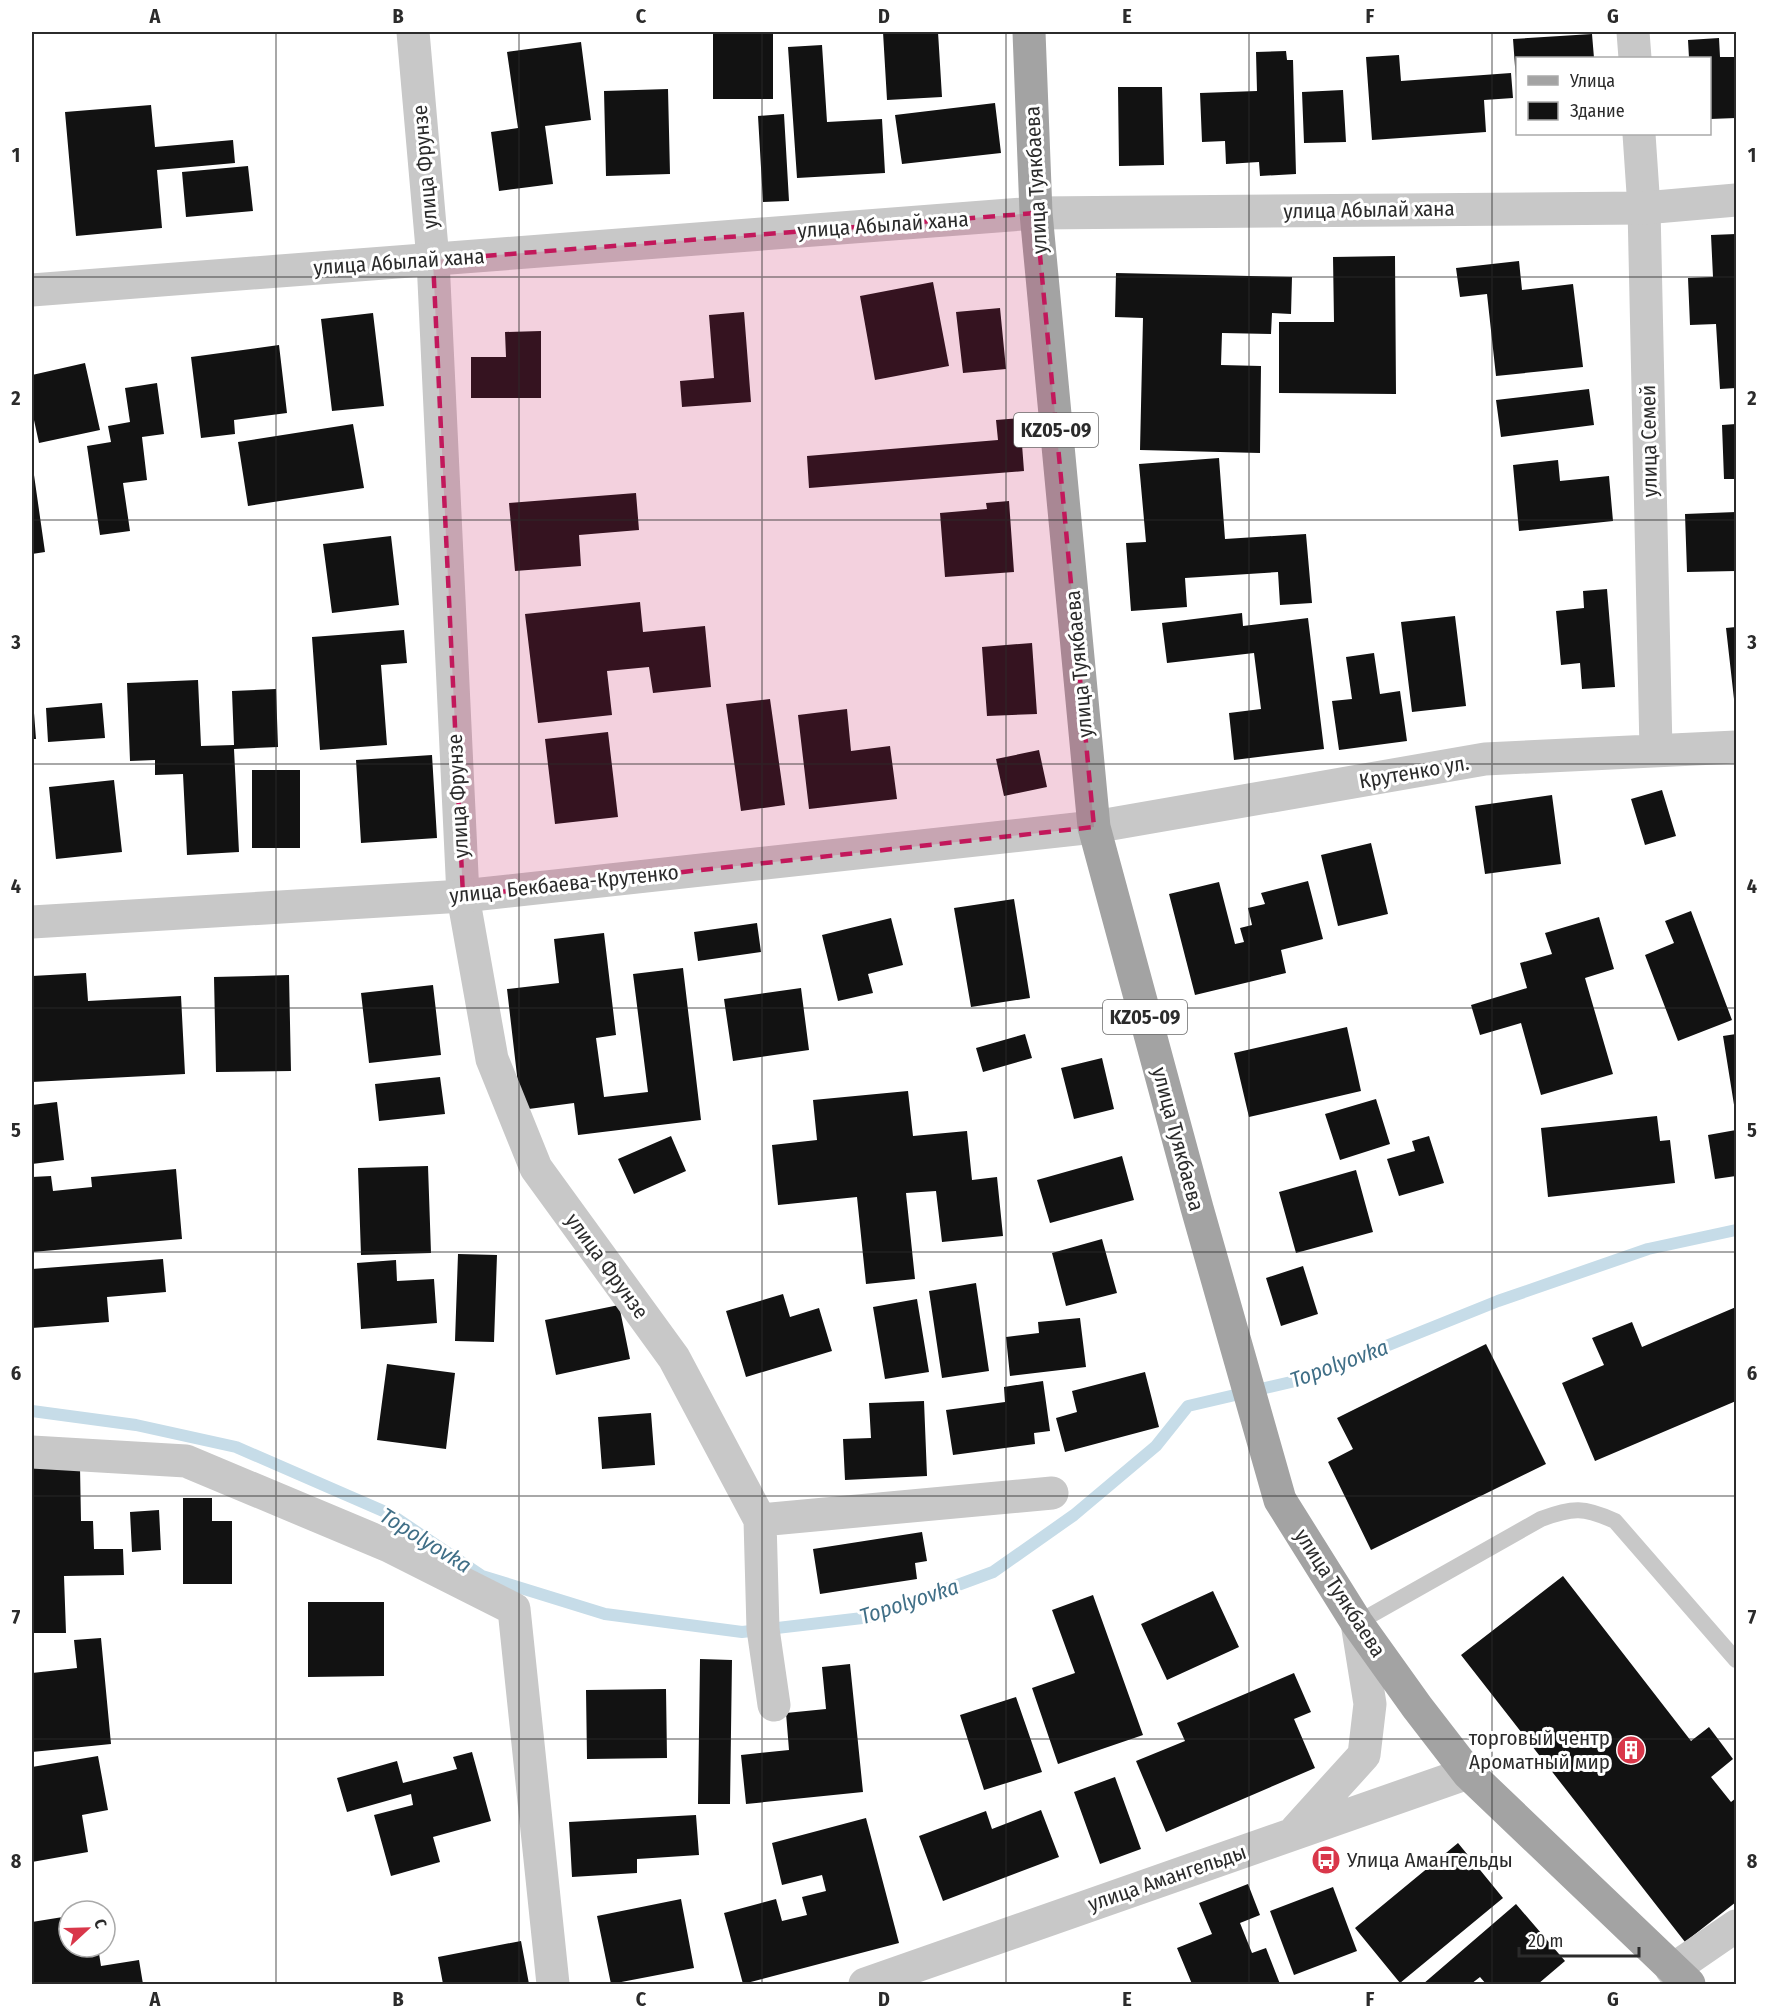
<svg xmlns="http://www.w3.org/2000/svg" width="1768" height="2016" font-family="'Fira Sans Condensed',sans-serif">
	<rect width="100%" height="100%" fill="#fff"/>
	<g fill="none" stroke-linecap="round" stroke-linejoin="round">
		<path stroke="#c6dce8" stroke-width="12" d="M 32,1411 L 136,1425 L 236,1447 L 390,1514 L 482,1576 L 605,1614 L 742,1632 L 871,1617 L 993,1572 L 1074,1515 L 1156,1446 L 1188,1406 L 1304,1379 L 1498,1301 L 1648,1249 L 1736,1230"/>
	</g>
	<path fill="#121212" d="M 883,32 L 938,32 L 942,97 L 887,100 Z
		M 713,33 L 773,33 L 773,99 L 713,99 Z
		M 1592,34 L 1594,58 L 1518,58 L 1518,80 L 1516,80 L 1513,39 Z
		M 1719,38 L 1720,57 L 1736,57 L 1736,118 L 1710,119 L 1710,58 L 1689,58 L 1688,40 Z
		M 581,42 L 591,120 L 545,126 L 553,184 L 499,191 L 491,132 L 518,128 L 507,52 Z
		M 822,45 L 827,122 L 882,119 L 885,173 L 797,178 L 788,47 Z
		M 1286,51 L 1287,60 L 1293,60 L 1296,174 L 1260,176 L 1259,162 L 1226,164 L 1225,141 L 1202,142 L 1200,93 L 1257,91 L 1256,52 Z
		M 1399,55 L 1401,81 L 1511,73 L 1513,98 L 1484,100 L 1486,132 L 1372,140 L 1366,57 Z
		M 1118,87 L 1162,87 L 1164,165 L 1119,166 Z
		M 668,89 L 670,174 L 606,176 L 604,91 Z
		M 1343,90 L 1346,142 L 1304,143 L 1302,92 Z
		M 995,103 L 1001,153 L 902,164 L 895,115 Z
		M 151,105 L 155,147 L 233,140 L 235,163 L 157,170 L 162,228 L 76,236 L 65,112 Z
		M 784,114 L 789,201 L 763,202 L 758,116 Z
		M 248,166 L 253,211 L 186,217 L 182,172 Z
		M 1736,234 L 1736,388 L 1720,389 L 1716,324 L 1690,325 L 1688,278 L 1713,277 L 1711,235 Z
		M 1395,256 L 1396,394 L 1279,393 L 1279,322 L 1334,322 L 1333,257 Z
		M 1519,261 L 1522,290 L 1573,284 L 1583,367 L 1496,376 L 1487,294 L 1460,297 L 1456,268 Z
		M 1116,273 L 1292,277 L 1291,314 L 1272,313 L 1271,334 L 1222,333 L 1221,365 L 1261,366 L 1260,453 L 1140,450 L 1143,318 L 1115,317 Z
		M 933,282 L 949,366 L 875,380 L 860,296 Z
		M 1000,308 L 1006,369 L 963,373 L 956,312 Z
		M 744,312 L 751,402 L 682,407 L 680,381 L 714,378 L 709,315 Z
		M 373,313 L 384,406 L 332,411 L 321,319 Z
		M 541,331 L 541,398 L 471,398 L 471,357 L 506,357 L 505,332 Z
		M 279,345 L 287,413 L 234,420 L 235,434 L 201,438 L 191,357 Z
		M 85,363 L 100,430 L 39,443 L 32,411 L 32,375 Z
		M 157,383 L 164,434 L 142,437 L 147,480 L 123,483 L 130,531 L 100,535 L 87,446 L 111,442 L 108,426 L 130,422 L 125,388 Z
		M 1589,389 L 1594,425 L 1501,437 L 1496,400 Z
		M 1020,418 L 1024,471 L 809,488 L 807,456 L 998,440 L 996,420 Z
		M 353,424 L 364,488 L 248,506 L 238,442 Z
		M 1736,424 L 1736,479 L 1724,479 L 1722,425 Z
		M 1219,458 L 1225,539 L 1306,534 L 1312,603 L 1280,605 L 1278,572 L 1185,578 L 1187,607 L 1131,611 L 1126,543 L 1146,542 L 1139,464 Z
		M 1558,460 L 1560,481 L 1609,476 L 1613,521 L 1519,531 L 1513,465 Z
		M 32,468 L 33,468 L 45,552 L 32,554 Z
		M 636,493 L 639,530 L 579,535 L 581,566 L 515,571 L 509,503 Z
		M 1009,501 L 1014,572 L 945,577 L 940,513 L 987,509 L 986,503 Z
		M 1736,512 L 1736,571 L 1687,572 L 1685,514 Z
		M 391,536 L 399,605 L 332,613 L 323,544 Z
		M 1607,589 L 1615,687 L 1582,689 L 1580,663 L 1561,665 L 1556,611 L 1584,608 L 1583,591 Z
		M 640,602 L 643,632 L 705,626 L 711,687 L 653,693 L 649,667 L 607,671 L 612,715 L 538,723 L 525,614 Z
		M 1242,613 L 1243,626 L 1308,618 L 1324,749 L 1234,760 L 1229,713 L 1261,709 L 1254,653 L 1167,663 L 1162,623 Z
		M 1455,616 L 1466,706 L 1412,712 L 1401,622 Z
		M 1736,627 L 1736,699 L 1734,699 L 1726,628 Z
		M 404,630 L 407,663 L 381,665 L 387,745 L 320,750 L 312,637 Z
		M 1032,643 L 1037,714 L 987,716 L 982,647 Z
		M 1374,653 L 1380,694 L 1400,691 L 1407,741 L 1339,750 L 1332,701 L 1352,699 L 1346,657 Z
		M 198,680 L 201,746 L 234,745 L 232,691 L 276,689 L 278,747 L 234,749 L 239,852 L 187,855 L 183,774 L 155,775 L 155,760 L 130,761 L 127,683 Z
		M 770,699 L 785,805 L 741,811 L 726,704 Z
		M 33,700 L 36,739 L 32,739 L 32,701 Z
		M 102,703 L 105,738 L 48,742 L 46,708 Z
		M 847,709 L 851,751 L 890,746 L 897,799 L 809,809 L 798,715 Z
		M 608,732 L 618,817 L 555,824 L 545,739 Z
		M 1039,750 L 1047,787 L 1004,796 L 996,759 Z
		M 432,755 L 437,838 L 361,843 L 356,760 Z
		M 252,770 L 300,770 L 300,848 L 252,848 Z
		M 114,780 L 122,852 L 56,859 L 49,787 Z
		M 1662,790 L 1676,836 L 1645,845 L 1631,799 Z
		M 1552,795 L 1561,864 L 1485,874 L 1475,806 Z
		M 1371,843 L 1388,914 L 1338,926 L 1321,855 Z
		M 1308,881 L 1323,939 L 1281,950 L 1286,973 L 1195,995 L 1169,894 L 1219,882 L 1235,944 L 1244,942 L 1240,928 L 1252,925 L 1248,908 L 1265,904 L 1261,893 Z
		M 1014,899 L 1030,998 L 971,1007 L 954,908 Z
		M 1691,911 L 1732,1020 L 1678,1041 L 1645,955 L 1674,943 L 1665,921 Z
		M 1599,917 L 1614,969 L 1585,978 L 1613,1074 L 1541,1095 L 1521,1023 L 1480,1035 L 1471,1005 L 1527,988 L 1520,963 L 1552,954 L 1545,933 Z
		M 891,918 L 903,965 L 868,974 L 873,993 L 838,1001 L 822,935 Z
		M 757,923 L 761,952 L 698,961 L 694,932 Z
		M 604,933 L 616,1035 L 596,1038 L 604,1097 L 648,1092 L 633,974 L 683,968 L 701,1120 L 578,1135 L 574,1103 L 521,1110 L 507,989 L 559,983 L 554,939 Z
		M 86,973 L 88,1001 L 181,996 L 185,1074 L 32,1082 L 32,976 Z
		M 289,975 L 291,1071 L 216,1072 L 214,977 Z
		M 433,985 L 441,1055 L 369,1063 L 361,993 Z
		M 801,988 L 809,1050 L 733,1061 L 724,999 Z
		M 1347,1027 L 1361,1091 L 1249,1117 L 1234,1053 Z
		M 1025,1034 L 1032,1058 L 983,1072 L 976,1048 Z
		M 1736,1034 L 1736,1111 L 1735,1111 L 1723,1036 Z
		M 1102,1058 L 1114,1109 L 1074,1119 L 1061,1068 Z
		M 440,1077 L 445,1114 L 379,1121 L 375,1084 Z
		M 908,1091 L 913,1136 L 967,1131 L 972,1180 L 997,1177 L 1003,1236 L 942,1242 L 936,1191 L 906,1193 L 915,1279 L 866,1284 L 857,1197 L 778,1205 L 772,1145 L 817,1140 L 813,1100 Z
		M 1376,1099 L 1390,1144 L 1340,1160 L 1325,1114 Z
		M 57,1102 L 64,1160 L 32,1164 L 32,1105 Z
		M 1657,1116 L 1660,1141 L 1670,1140 L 1675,1183 L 1548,1197 L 1541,1128 Z
		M 1736,1130 L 1736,1176 L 1715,1179 L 1708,1135 Z
		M 671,1136 L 686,1171 L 634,1194 L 618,1159 Z
		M 1429,1136 L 1444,1183 L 1399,1196 L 1387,1159 L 1415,1151 L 1412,1141 Z
		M 1122,1156 L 1134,1200 L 1050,1223 L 1037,1180 Z
		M 428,1166 L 431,1253 L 361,1255 L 358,1168 Z
		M 176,1169 L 182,1239 L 32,1252 L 32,1177 L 51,1176 L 53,1191 L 92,1187 L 91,1177 Z
		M 1356,1170 L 1373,1232 L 1296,1253 L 1279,1192 Z
		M 1102,1239 L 1117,1293 L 1066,1306 L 1052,1253 Z
		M 458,1254 L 497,1255 L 494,1342 L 455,1341 Z
		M 163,1259 L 166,1292 L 107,1297 L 109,1322 L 32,1328 L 32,1269 Z
		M 396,1260 L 397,1281 L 434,1279 L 437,1323 L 361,1329 L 357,1263 Z
		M 1303,1266 L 1318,1314 L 1281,1326 L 1266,1278 Z
		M 976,1283 L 989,1371 L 942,1378 L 929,1291 Z
		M 783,1294 L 790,1317 L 819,1308 L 832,1351 L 746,1377 L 726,1311 Z
		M 917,1299 L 929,1372 L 885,1379 L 873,1307 Z
		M 619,1305 L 630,1359 L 556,1375 L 545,1320 Z
		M 1736,1307 L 1736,1401 L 1595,1461 L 1562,1383 L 1604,1365 L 1592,1338 L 1632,1322 L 1642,1347 Z
		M 1080,1318 L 1086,1367 L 1010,1376 L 1006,1337 L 1039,1333 L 1038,1322 Z
		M 1486,1344 L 1546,1464 L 1371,1550 L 1328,1462 L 1353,1449 L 1337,1418 Z
		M 387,1364 L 455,1373 L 446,1449 L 377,1440 Z
		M 1145,1372 L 1159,1427 L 1065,1452 L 1056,1418 L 1077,1412 L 1072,1391 Z
		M 1043,1381 L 1050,1431 L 1034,1433 L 1035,1444 L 953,1455 L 946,1410 L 1005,1402 L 1004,1387 Z
		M 924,1401 L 927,1476 L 845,1480 L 843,1439 L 871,1438 L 869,1403 Z
		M 651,1413 L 655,1465 L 602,1469 L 598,1417 Z
		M 80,1467 L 81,1521 L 93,1521 L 94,1549 L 123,1549 L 124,1575 L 64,1576 L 66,1633 L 32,1633 L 32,1468 Z
		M 183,1498 L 212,1498 L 212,1521 L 232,1521 L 232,1584 L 183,1584 Z
		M 159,1510 L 161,1550 L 132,1552 L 130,1512 Z
		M 922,1532 L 927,1561 L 915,1563 L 917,1579 L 820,1594 L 813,1549 Z
		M 1563,1576 L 1691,1741 L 1709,1727 L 1733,1759 L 1711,1777 L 1731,1802 L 1736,1798 L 1736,1902 L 1685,1942 L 1461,1655 Z
		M 1213,1591 L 1239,1647 L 1167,1680 L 1141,1624 Z
		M 1093,1595 L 1143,1735 L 1058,1764 L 1032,1688 L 1075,1673 L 1052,1610 Z
		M 308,1602 L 384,1602 L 384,1676 L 308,1677 Z
		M 101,1638 L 111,1744 L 32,1752 L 32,1673 L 77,1668 L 74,1640 Z
		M 700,1659 L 732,1660 L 730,1804 L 698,1804 Z
		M 850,1664 L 863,1792 L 746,1804 L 741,1755 L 789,1750 L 786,1713 L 826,1709 L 822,1667 Z
		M 1294,1673 L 1311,1712 L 1294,1719 L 1315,1768 L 1166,1832 L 1136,1761 L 1185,1741 L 1177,1723 Z
		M 666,1689 L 667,1758 L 587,1759 L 586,1690 Z
		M 1016,1697 L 1042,1772 L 984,1790 L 960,1715 Z
		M 472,1752 L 491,1821 L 433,1837 L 440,1862 L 391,1876 L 374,1815 L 413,1805 L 411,1794 L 347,1812 L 337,1778 L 397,1761 L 403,1783 L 457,1769 L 453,1757 Z
		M 98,1756 L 108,1810 L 82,1815 L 88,1852 L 32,1862 L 32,1767 Z
		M 1115,1777 L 1141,1849 L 1100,1864 L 1074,1792 Z
		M 1041,1810 L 1059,1857 L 943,1901 L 919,1836 L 986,1811 L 992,1829 Z
		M 696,1815 L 699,1855 L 637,1859 L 637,1873 L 572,1877 L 569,1822 Z
		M 866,1818 L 899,1943 L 743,1984 L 724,1913 L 776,1899 L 782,1921 L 807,1915 L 802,1897 L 826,1891 L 822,1875 L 782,1885 L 772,1843 Z
		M 1458,1843 L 1503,1898 L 1400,1983 L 1355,1928 Z
		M 1248,1884 L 1260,1915 L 1240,1923 L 1252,1953 L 1266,1948 L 1280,1984 L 1192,1984 L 1177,1948 L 1212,1934 L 1199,1903 Z
		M 1333,1887 L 1357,1951 L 1294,1975 L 1270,1911 Z
		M 681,1899 L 694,1968 L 611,1984 L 597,1916 Z
		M 1516,1904 L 1565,1961 L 1538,1984 L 1486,1984 L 1480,1977 L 1471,1984 L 1423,1984 Z
		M 69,1916 L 69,1947 L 98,1947 L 101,1966 L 139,1960 L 143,1984 L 32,1984 L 32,1922 Z
		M 521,1941 L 529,1984 L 443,1984 L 438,1957 Z"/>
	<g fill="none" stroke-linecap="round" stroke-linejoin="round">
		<path stroke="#c8c8c8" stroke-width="16" d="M 1357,1623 L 1541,1519 C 1573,1507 1584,1507 1615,1521 L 1736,1660"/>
		<path stroke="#c8c8c8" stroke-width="33" d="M 413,32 L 433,260 L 463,896 L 492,1059 L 536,1168 L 674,1358 L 760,1520 L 763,1629 L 774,1705
			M 1633,32 L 1635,58
			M 1639,134 L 1644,208 L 1656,750
			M 1094,827 L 1485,759 L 1736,747
			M 32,1452 L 186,1461 L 389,1546 L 514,1609 L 553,1984
			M 760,1520 L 1052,1493
			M 1672,1970 L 1736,1926"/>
		<path stroke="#c8c8c8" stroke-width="33" d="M 32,290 L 1036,213 L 1644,208 L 1736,200
			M 32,922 L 463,896 L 1094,827
			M 1296,1830 L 1364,1755 L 1370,1704 L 1357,1623
			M 865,1984 L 1468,1773"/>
		<path stroke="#a3a3a3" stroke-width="33" d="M 1029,32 L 1036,213 L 1094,827 L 1197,1208 L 1280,1500 L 1357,1623 L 1417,1707 L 1468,1773 L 1689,1984"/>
	</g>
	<path fill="#c2185b" fill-opacity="0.2" stroke="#c2185b" stroke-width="4.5" stroke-dasharray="12 8" stroke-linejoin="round" d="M 1036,213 L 1094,827 L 463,896 L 433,260 Z"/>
	<path fill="none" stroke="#2b2b2b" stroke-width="1.5" stroke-opacity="0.55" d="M 276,32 L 276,1984M 519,32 L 519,1984M 762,32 L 762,1984M 1006,32 L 1006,1984M 1249,32 L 1249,1984M 1492,32 L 1492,1984M 32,277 L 1736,277M 32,520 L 1736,520M 32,764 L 1736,764M 32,1008 L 1736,1008M 32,1252 L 1736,1252M 32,1496 L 1736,1496M 32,1739 L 1736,1739"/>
	<defs>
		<g id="building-disc" transform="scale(1.5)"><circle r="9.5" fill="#d9374a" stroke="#fff"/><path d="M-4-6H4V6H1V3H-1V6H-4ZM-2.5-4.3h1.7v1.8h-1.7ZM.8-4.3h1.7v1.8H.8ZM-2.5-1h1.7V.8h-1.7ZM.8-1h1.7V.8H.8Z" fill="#fff"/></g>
		<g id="bus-disc" transform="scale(1.5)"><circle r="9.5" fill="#d9374a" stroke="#fff"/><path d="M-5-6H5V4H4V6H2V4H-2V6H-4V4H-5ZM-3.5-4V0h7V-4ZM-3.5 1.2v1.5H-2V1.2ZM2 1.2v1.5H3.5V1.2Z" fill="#fff"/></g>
	</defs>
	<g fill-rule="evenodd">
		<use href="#building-disc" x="1631" y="1750"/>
		<use href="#bus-disc" x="1326" y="1860"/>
	</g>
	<g text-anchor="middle" stroke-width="6" stroke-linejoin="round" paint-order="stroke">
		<g fill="#fff" stroke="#6b6b6b" stroke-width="1.5">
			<rect x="1014" y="413" width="84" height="34" rx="4.5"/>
			<rect x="1103" y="1000" width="84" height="34" rx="4.5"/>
		</g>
		<g font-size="20" font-weight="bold" fill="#2b2b2b">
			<text x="1056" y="437">KZ05-09</text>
			<text x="1145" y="1024">KZ05-09</text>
		</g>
		<g font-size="21" fill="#2b2b2b" stroke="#fff">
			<text transform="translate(425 167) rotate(-95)" y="7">улица Фрунзе</text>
			<text transform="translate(1036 180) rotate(-93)" y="7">улица Туякбаева</text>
			<text transform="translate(1369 210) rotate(-1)" y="7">улица Абылай хана</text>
			<text transform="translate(883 225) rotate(-4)" y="7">улица Абылай хана</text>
			<text transform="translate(399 262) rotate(-4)" y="7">улица Абылай хана</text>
			<text transform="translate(1649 441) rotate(-91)" y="7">улица Семей</text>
			<text transform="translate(1079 664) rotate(-95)" y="7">улица Туякбаева</text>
			<text transform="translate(1414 772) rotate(-10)" y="7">Крутенко ул.</text>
			<text transform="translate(458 796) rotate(-93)" y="7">улица Фрунзе</text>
			<text transform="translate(564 884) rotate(-6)" y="7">улица Бекбаева-Крутенко</text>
			<text transform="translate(1178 1139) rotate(75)" y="7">улица Туякбаева</text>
			<text transform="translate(607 1266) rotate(54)" y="7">улица Фрунзе</text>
			<text transform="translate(1340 1593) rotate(57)" y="7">улица Туякбаева</text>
			<text transform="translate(1167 1878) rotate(-19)" y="7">улица Амангельды</text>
		</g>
		<g font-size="21" fill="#2b2b2b" stroke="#fff" text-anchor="end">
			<text x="1610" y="1745">торговый чентр<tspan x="1610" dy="24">Ароматный мир</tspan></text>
			<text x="1347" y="1867" text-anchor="start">Улица Амангельды</text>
		</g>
		<g font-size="22" font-style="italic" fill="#406f87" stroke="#fff">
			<text transform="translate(1339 1363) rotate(-20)" y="8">Topolyovka</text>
			<text transform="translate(426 1540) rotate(32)" y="8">Topolyovka</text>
			<text transform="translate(909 1601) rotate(-18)" y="8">Topolyovka</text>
		</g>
	</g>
	<rect width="1768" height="2016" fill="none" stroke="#ffffff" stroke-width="66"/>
	<rect x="1516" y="57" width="195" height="78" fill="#ffffff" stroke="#aaaaaa" stroke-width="1.5"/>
	<rect x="1528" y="76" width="30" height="9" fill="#a3a3a3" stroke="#aaaaaa" stroke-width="1.5"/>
	<text x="1570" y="87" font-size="18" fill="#2b2b2b">Улица</text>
	<rect x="1528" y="102" width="30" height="18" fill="#121212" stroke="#aaaaaa" stroke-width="1.5"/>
	<text x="1570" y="117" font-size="18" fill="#2b2b2b">Здание</text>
	<g transform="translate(87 1929) rotate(68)"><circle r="28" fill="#ffffff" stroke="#aaaaaa" stroke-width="1.5"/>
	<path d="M0-4.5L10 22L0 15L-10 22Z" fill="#d9374a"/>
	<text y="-9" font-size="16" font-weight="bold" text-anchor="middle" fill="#2b2b2b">С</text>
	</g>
	<path d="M1519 1947v9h120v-9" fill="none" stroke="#2b2b2b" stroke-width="3"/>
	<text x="1528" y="1947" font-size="18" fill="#2b2b2b" stroke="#ffffff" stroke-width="4.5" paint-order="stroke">20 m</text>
	<rect x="33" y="33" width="1702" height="1950" fill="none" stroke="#2b2b2b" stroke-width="2"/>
	<g font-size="20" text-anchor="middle" font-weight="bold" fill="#2b2b2b">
		<text x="155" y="23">A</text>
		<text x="398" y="23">B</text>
		<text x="641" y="23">C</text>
		<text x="884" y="23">D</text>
		<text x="1127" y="23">E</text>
		<text x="1370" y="23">F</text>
		<text x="1613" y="23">G</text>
		<text x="16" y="162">1</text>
		<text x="1752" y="162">1</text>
		<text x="16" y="405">2</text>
		<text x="1752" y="405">2</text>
		<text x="16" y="649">3</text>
		<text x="1752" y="649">3</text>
		<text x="16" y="893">4</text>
		<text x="1752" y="893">4</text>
		<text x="16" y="1137">5</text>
		<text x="1752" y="1137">5</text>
		<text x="16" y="1380">6</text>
		<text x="1752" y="1380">6</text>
		<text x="16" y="1624">7</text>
		<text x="1752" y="1624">7</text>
		<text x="16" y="1868">8</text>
		<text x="1752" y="1868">8</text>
		<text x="155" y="2006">A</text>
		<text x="398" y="2006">B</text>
		<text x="641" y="2006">C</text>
		<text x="884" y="2006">D</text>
		<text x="1127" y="2006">E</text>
		<text x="1370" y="2006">F</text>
		<text x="1613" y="2006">G</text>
	</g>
</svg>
